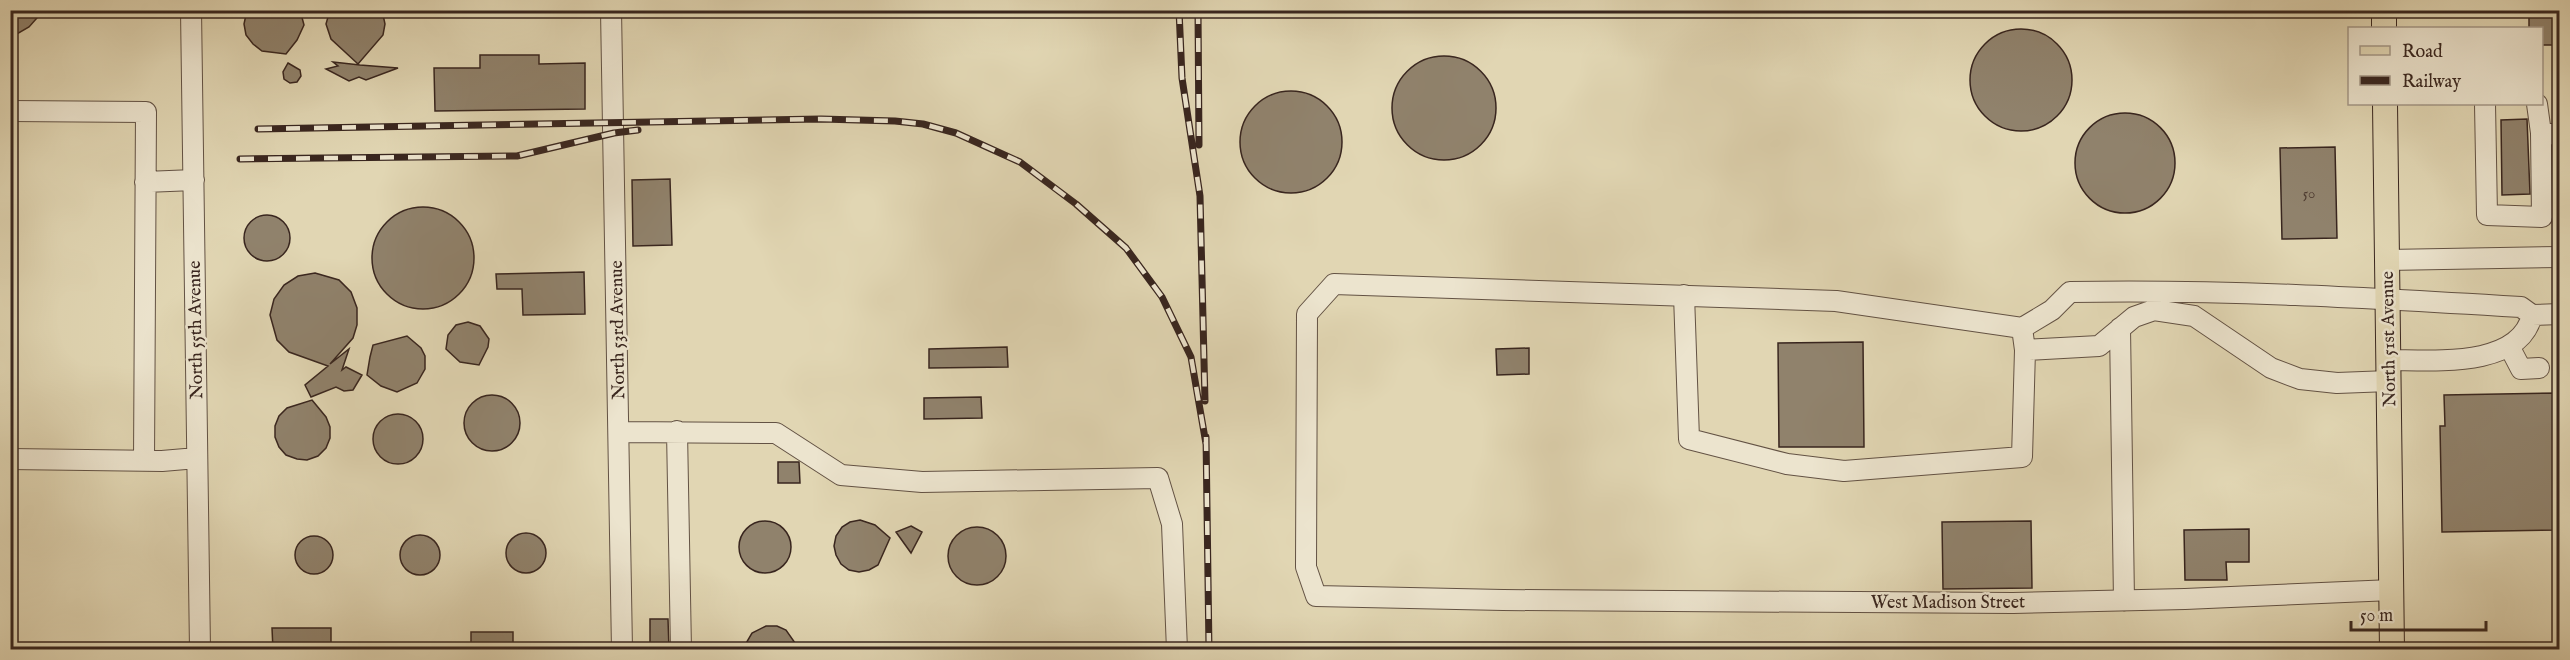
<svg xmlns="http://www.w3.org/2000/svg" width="2570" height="660" font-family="'IM FELL English',serif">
	<rect width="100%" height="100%" fill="#e1d6b3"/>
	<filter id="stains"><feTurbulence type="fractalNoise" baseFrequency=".00333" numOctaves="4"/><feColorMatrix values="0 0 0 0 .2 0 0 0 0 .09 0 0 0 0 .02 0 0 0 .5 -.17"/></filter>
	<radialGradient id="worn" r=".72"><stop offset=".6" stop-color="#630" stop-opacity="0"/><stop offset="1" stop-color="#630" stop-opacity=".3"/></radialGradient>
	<path fill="#90826c" stroke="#39261f" stroke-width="1.5" d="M 10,10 L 44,10 L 29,27 L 10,38 Z
		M 247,10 L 300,10 L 304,25 L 297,40 L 286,54 L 262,51 L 253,44 L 246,35 L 244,24 Z
		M 330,10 L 382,10 L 385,24 L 383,35 L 358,64 L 331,39 L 326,24 Z
		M 2529,10 L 2559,10 L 2559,45 L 2541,45 L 2541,28 L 2529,28 Z
		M1970 80a51 51 0 1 1 102 0a51 51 0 1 1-102 0Z
		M 480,55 L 539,55 L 539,64 L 585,63 L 585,109 L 435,111 L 434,68 L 480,68 Z
		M1392 108a52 52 0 1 1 104 0a52 52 0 1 1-104 0Z
		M 333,62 L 360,65 L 398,68 L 366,80 L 359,77 L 349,81 L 326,69 L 338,66 Z
		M 288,63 L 300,70 L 301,76 L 297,82 L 290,83 L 284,79 L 283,72 Z
		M1240 142a51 51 0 1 1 102 0a51 51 0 1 1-102 0Z
		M2075 163a50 50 0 1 1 100 0a50 50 0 1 1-100 0Z
		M 2527,119 L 2530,194 L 2502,195 L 2501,120 Z
		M 2335,147 L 2337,238 L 2282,239 L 2280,148 Z
		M 670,179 L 672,245 L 633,246 L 632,180 Z
		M372 258a51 51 0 1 1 102 0a51 51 0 1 1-102 0Z
		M244 238a23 23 0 1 1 46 0a23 23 0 1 1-46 0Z
		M 584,272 L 585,314 L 523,315 L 522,289 L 497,289 L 496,274 Z
		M 315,273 L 339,280 L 351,292 L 357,308 L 357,325 L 353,338 L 330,364 L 349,349 L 342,370 L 346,367 L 362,375 L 353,390 L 344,391 L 336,387 L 311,397 L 305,385 L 328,366 L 289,352 L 277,340 L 270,315 L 274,299 L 284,285 L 298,276 Z
		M 468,322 L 480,326 L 489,339 L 488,347 L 479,365 L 460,362 L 446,349 L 448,335 L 456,325 Z
		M 407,336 L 421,348 L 425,356 L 425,369 L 417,383 L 397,392 L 381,386 L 367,375 L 370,357 L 373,345 Z
		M 1863,342 L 1864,447 L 1779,447 L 1778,343 Z
		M 1007,347 L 1008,367 L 929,368 L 929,349 Z
		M 1529,348 L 1529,374 L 1497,375 L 1496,349 Z
		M 2559,393 L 2559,530 L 2442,532 L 2440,426 L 2445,426 L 2444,395 Z
		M464 423a28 28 0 1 1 56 0a28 28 0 1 1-56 0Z
		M 981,397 L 982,418 L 924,419 L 924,398 Z
		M 312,400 L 326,417 L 330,427 L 330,438 L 326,448 L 318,456 L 307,460 L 297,459 L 286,455 L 279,447 L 275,437 L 275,426 L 279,416 L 287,408 Z
		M373 439a25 25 0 1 1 50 0a25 25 0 1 1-50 0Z
		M 778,462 L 799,462 L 800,483 L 778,483 Z
		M 860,520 L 875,525 L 890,538 L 878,565 L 869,570 L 859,572 L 849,570 L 841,564 L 836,555 L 834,546 L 836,536 L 842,527 L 850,522 Z
		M 2031,521 L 2032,588 L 1943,589 L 1942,522 Z
		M739 547a26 26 0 1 1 52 0a26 26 0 1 1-52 0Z
		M 911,526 L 922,532 L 911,553 L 896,532 Z
		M948 556a29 29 0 1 1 58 0a29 29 0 1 1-58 0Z
		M 2249,529 L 2249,562 L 2226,562 L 2227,580 L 2185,580 L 2184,530 Z
		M506 553a20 20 0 1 1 40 0a20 20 0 1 1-40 0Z
		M400 555a20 20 0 1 1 40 0a20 20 0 1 1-40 0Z
		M295 555a19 19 0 1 1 38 0a19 19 0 1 1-38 0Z
		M 650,619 L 668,619 L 669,650 L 650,650 Z
		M 766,626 L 777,626 L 786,630 L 800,650 L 742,650 L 752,633 Z
		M 272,628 L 331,628 L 331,650 L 273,650 Z
		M 471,632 L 513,632 L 513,650 L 471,650 Z"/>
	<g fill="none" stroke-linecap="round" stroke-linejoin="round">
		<g stroke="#635244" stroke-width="22">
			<path id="minor" d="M 191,10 L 200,650
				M 611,10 L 622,650
				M 2485,104 L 2487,215 L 2542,217 L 2541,133
				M 2537,104 L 2541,133 L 2560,135
				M 10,111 L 146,112 L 144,460
				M 145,182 L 194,180
				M 2387,260 L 2560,257
				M 1684,295 L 1689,439 L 1787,464 L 1844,471 L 2022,457 L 2025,350
				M 2532,315 L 2560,314
				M 2022,328 L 1836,301 L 1334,284 L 1307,314 L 1306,567 L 1316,596 L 1503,600 L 2013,603 L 2185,599 L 2392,590
				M 2120,328 L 2124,601
				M 2509,346 L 2521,369 L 2539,368
				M 2389,360 C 2431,360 2520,369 2532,315 L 2521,307 C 2371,298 2220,289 2070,292 L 2052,310 L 2022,328 L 2025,350 L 2099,346 L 2134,317 L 2154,310 L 2194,316 L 2271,368 L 2300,379 L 2337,383 L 2389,381
				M 677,431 L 681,650
				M 619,432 L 776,433 L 841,475 L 922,482 L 1158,478 L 1172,524 L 1177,650
				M 10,459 L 162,461 L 197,458"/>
		</g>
		<g stroke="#39261f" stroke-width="26">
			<path id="major" d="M 2384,10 L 2384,28
				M 2385,104 L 2392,650"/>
		</g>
		<use href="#minor" stroke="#ece4ce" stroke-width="20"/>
		<use href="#major" stroke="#e1d6b3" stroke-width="24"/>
		<g stroke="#39261f" stroke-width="7">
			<path id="rail" d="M 1179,10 L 1182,78 L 1200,196 L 1205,401
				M 1198,10 L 1199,145
				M 258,129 L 821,119 L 895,121 L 923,124 L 956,133 L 1020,162 L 1076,204 L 1126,248 L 1162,297 L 1191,357 L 1206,444
				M 240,159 L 517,156 L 614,133 L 638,130
				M 1206,437 L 1209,650"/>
		</g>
		<use href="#rail" stroke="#ece4ce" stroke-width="4.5" stroke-dasharray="14" stroke-linecap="butt"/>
	</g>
	<g text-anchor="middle" stroke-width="5" stroke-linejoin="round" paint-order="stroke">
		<g font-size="15" fill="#4f3d32">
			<text x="2309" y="198">50</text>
		</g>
		<g font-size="18" fill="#39261f" stroke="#ece4ce">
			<text transform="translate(195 330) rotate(-91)" y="6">North 55th Avenue</text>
			<text transform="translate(617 330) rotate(-91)" y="6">North 53rd Avenue</text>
			<text transform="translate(2388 339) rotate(-91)" y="6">North 51st Avenue</text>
			<text x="1948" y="608">West Madison Street</text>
		</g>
	</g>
	<rect width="2570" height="660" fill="none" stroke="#e1d6b3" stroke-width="36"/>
	<rect x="12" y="12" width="2546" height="636" fill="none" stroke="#39261f" stroke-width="3"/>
	<rect x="18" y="18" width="2534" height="624" fill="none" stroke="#39261f" stroke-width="1.5"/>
	<rect x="2348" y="27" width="195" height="78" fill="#ece4ce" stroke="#a49888" stroke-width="1.5"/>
	<rect x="2360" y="46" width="30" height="9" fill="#e1d6b3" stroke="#a49888" stroke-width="1.5"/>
	<text x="2402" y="57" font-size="18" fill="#39261f">Road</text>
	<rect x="2360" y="76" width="30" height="9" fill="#39261f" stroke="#a49888" stroke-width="1.5"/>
	<text x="2402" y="87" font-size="18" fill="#39261f">Railway</text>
	<path d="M2351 621v9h135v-9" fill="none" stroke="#39261f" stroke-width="3"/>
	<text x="2360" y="621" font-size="18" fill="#39261f" stroke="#ece4ce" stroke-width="4.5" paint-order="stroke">50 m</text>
	<rect width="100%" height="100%" filter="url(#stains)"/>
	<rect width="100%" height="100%" fill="url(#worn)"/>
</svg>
